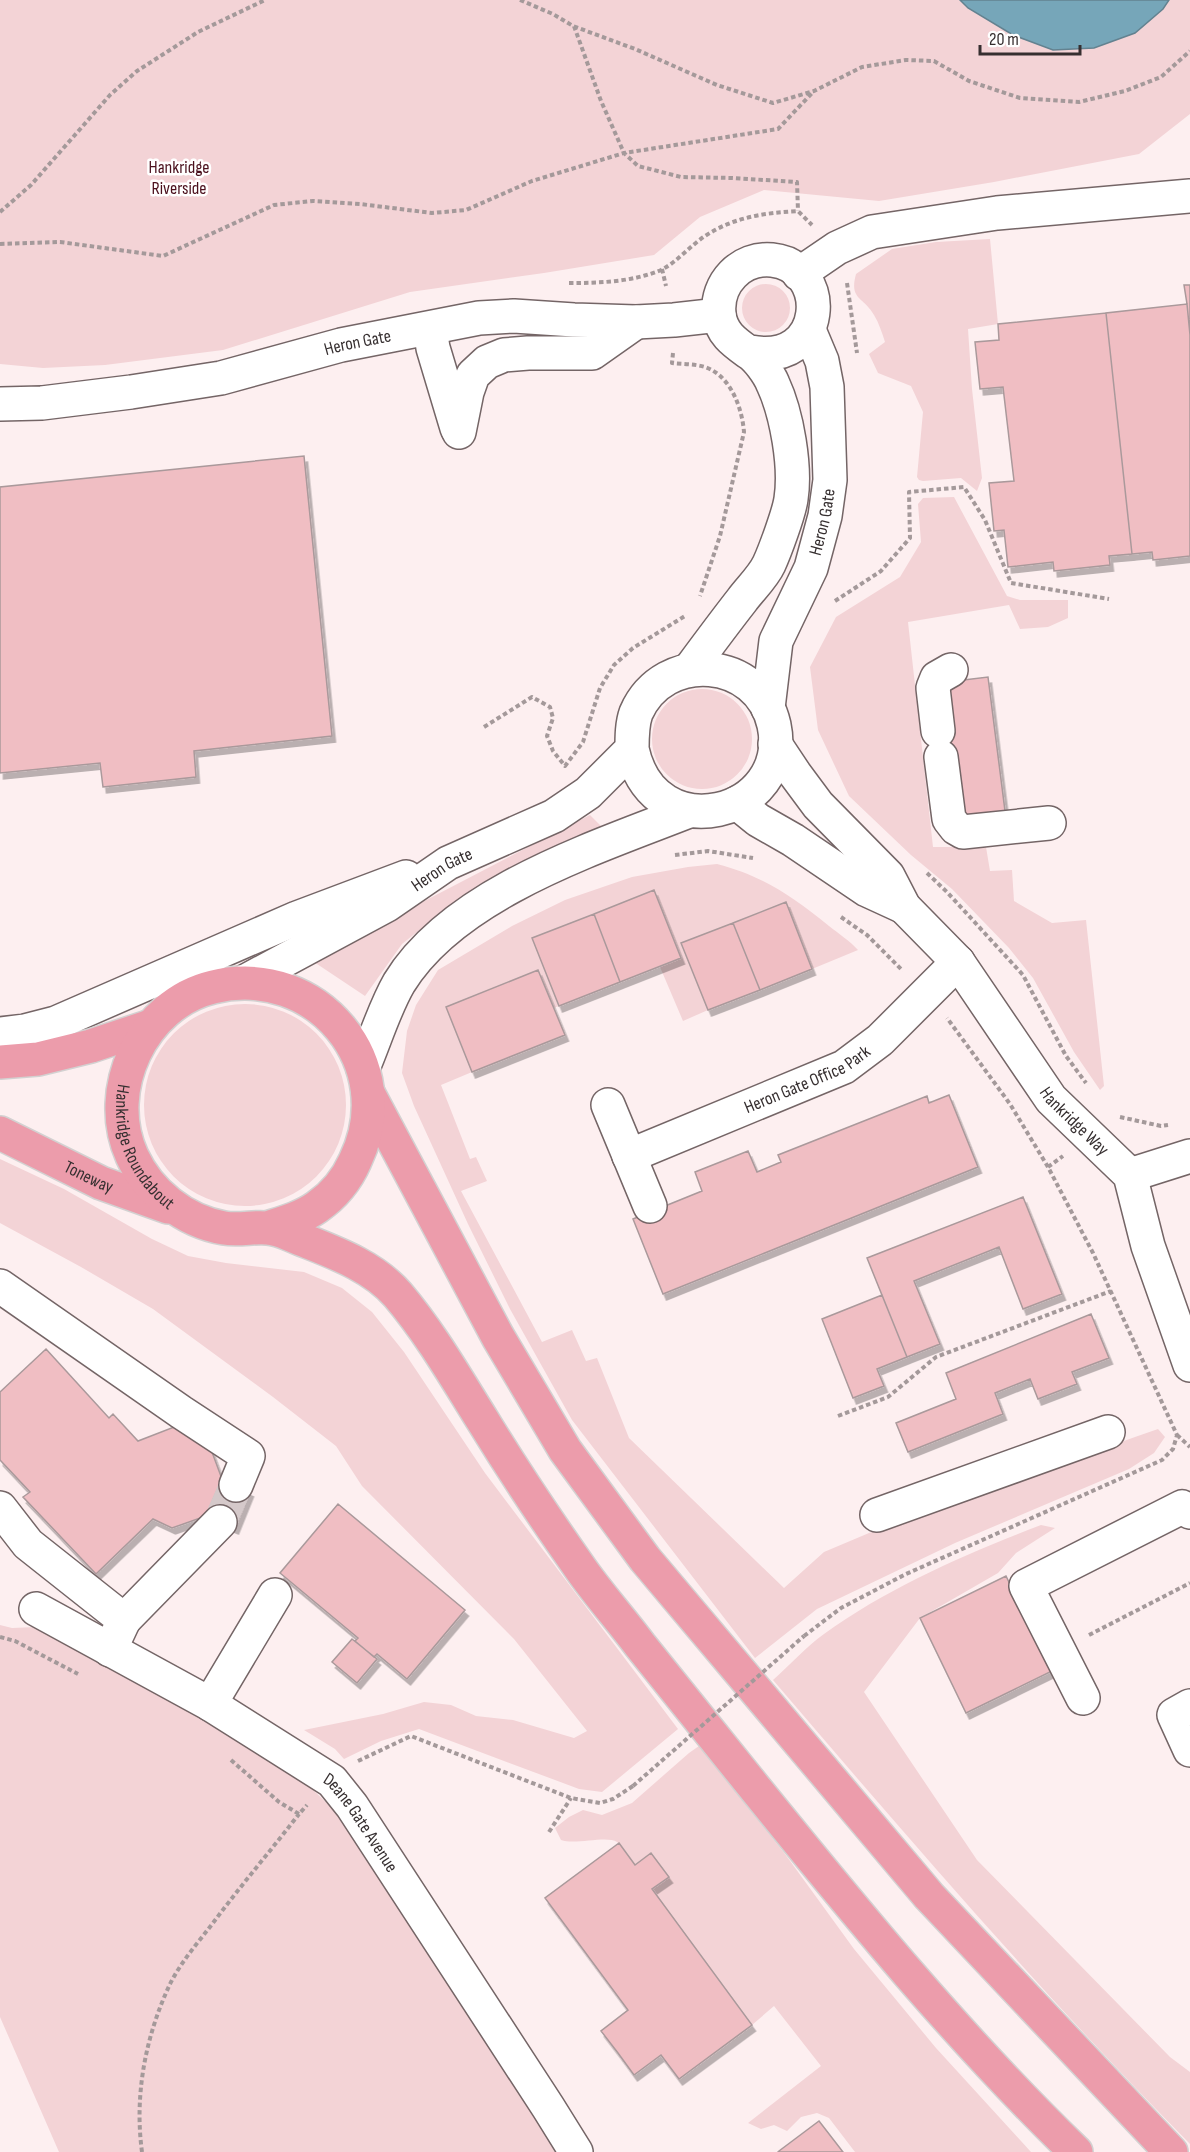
<svg xmlns="http://www.w3.org/2000/svg" width="1190" height="2152" font-family="'Sofia Sans Condensed',sans-serif">
	<defs>
		<filter id="shadow"><feDropShadow dx="3.5" dy="6" stdDeviation="0" flood-color="#0004"/></filter>
	</defs>
	<rect width="100%" height="100%" fill="#fdeff0"/>
	<path fill="#f3d3d6" d="M 0,0 L 1190,0 L 1190,114 L 1139,154 L 994,182 L 879,201 L 764,190 L 700,217 L 654,255 L 544,273 L 410,292 L 223,350 L 105,365 L 43,368 L 0,364 Z
		M 990,239 L 998,324 L 968,329 L 972,389 L 982,478 L 977,491 L 961,478 L 923,481 L 919,480 L 917,477 L 923,412 L 911,386 L 878,373 L 869,354 L 885,342 C 882,333 879,323 874,315 C 863,296 849,300 856,274 L 892,249 L 936,242 Z
		M742 308a24 24 0 1 1 48 0a24 24 0 1 1-48 0Z
		M 954,497 L 1007,596 L 1020,600 L 1068,600 L 1068,618 L 1048,627 L 1020,629 L 1009,605 L 908,622 L 933,847 L 986,847 L 990,871 L 1012,870 L 1014,901 L 1052,923 L 1086,920 L 1104,1086 L 1100,1090 L 1074,1052 L 1033,978 L 1009,948 L 952,889 L 911,855 L 849,796 L 818,730 L 810,667 L 836,617 L 900,577 L 921,542 L 918,504 L 923,498 Z
		M652 739a50 50 0 1 1 100 0a50 50 0 1 1-100 0Z
		M 590,815 L 602,827 L 538,854 L 457,900 L 402,944 L 365,996 L 311,960 Z
		M 717,864 C 763,876 792,896 829,926 C 839,934 850,941 858,950 L 812,969 L 785,903 L 682,943 L 708,1010 L 683,1021 L 660,967 L 681,958 L 654,890 L 533,938 L 559,1006 L 554,1008 L 538,970 L 446,1007 L 472,1072 L 441,1085 L 470,1159 L 476,1157 L 487,1181 L 461,1191 L 542,1342 L 572,1330 L 586,1361 L 597,1358 L 629,1438 L 784,1588 L 824,1552 L 869,1533 L 1135,1437 L 1158,1429 L 1165,1437 L 1154,1453 L 1129,1469 L 955,1543 L 817,1609 L 755,1658 L 572,1420 L 510,1309 L 468,1224 L 414,1106 L 402,1073 L 407,1031 L 416,1005 L 438,970 L 512,926 L 565,900 L 632,877 L 688,867 Z
		M144 1105a101 101 0 1 1 202 0a101 101 0 1 1-202 0Z
		M 0,1159 L 64,1189 L 152,1239 L 188,1256 L 226,1263 L 304,1272 L 342,1288 L 372,1312 L 404,1352 L 485,1473 L 678,1729 L 602,1792 L 579,1789 L 419,1729 L 381,1741 L 344,1759 L 335,1749 L 304,1730 L 383,1714 L 424,1702 L 451,1705 L 476,1716 L 513,1720 L 574,1738 L 587,1731 L 514,1639 L 362,1486 L 336,1446 L 273,1397 L 153,1309 L 81,1267 L 0,1223 Z
		M 1041,1525 L 1055,1528 L 1016,1553 L 998,1573 L 920,1618 L 864,1692 L 977,1860 L 1170,2057 L 1190,2072 L 1190,2144 C 1044,1996 908,1838 773,1680 C 790,1665 806,1647 824,1634 C 889,1587 966,1554 1041,1525 Z
		M 0,1625 L 12,1628 L 36,1627 L 147,1687 L 303,1780 L 341,1817 L 558,2152 L 59,2152 L 0,2017 Z
		M 699,1746 L 785,1854 L 854,1949 L 936,2048 L 1031,2152 L 855,2152 L 829,2118 L 817,2113 L 801,2117 L 787,2131 L 774,2125 L 761,2129 L 748,2123 L 821,2066 L 774,2006 L 752,2025 L 652,1889 L 668,1877 L 651,1853 L 635,1865 C 630,1858 624,1847 617,1842 C 607,1835 576,1845 561,1840 L 555,1828 L 569,1817 L 583,1810 L 602,1815 L 632,1803 L 689,1753 Z"/>
	<path fill="#76a6b9" stroke="#638290" stroke-width="1.5" d="M 960,0 L 1169,0 L 1163,9 L 1135,33 L 1094,48 L 1053,50 L 1013,35 L 968,8 Z"/>
	<path fill="#f0bec3" stroke="#aa999b" stroke-width="1.5" filter="url(#shadow)" d="M 1184,285 L 1190,285 L 1190,335 L 1187,304 Z
		M 1187,304 L 1190,335 L 1190,556 L 1153,560 L 1152,552 L 1132,554 L 1106,313 Z
		M 1106,313 L 1132,554 L 1109,556 L 1110,565 L 1054,571 L 1053,562 L 1008,567 L 1004,530 L 994,531 L 989,483 L 1014,481 L 1003,387 L 980,389 L 975,342 L 999,340 L 998,324 Z
		M 304,456 L 332,736 L 194,751 L 196,777 L 103,787 L 100,763 L 0,773 L 0,487 Z
		M 988,677 L 1005,811 L 957,817 L 939,683 Z
		M 654,890 L 681,958 L 620,982 L 594,914 Z
		M 786,902 L 812,969 L 760,990 L 733,923 Z
		M 594,914 L 620,982 L 559,1006 L 532,938 Z
		M 733,923 L 760,990 L 708,1010 L 681,943 Z
		M 538,970 L 565,1035 L 472,1072 L 446,1007 Z
		M 949,1095 L 978,1167 L 663,1294 L 633,1219 L 702,1191 L 695,1172 L 748,1151 L 757,1172 L 781,1162 L 778,1155 L 927,1096 L 929,1103 Z
		M 1023,1197 L 1062,1294 L 1023,1309 L 999,1247 L 914,1281 L 940,1344 L 907,1357 L 867,1258 Z
		M 882,1295 L 907,1357 L 877,1369 L 884,1386 L 853,1398 L 822,1319 Z
		M 1091,1314 L 1109,1358 L 1072,1372 L 1077,1384 L 1038,1399 L 1030,1379 L 995,1393 L 1003,1414 L 908,1452 L 896,1423 L 956,1399 L 946,1373 Z
		M 46,1349 L 109,1418 L 113,1414 L 138,1441 L 174,1427 L 209,1444 L 222,1479 L 206,1516 L 172,1528 L 153,1519 L 96,1574 L 23,1497 L 30,1492 L 0,1460 L 0,1392 Z
		M 222,1479 L 250,1491 L 235,1528 L 206,1516 Z
		M 338,1504 L 465,1610 L 407,1679 L 377,1654 L 374,1657 L 355,1641 L 358,1638 L 280,1573 Z
		M 1006,1576 L 1052,1671 L 966,1713 L 920,1618 Z
		M 352,1639 L 377,1659 L 357,1683 L 332,1662 Z
		M 619,1843 L 635,1865 L 651,1853 L 669,1877 L 652,1889 L 752,2025 L 679,2079 L 661,2055 L 634,2075 L 618,2053 L 601,2031 L 628,2010 L 545,1898 Z
		M 819,2121 L 843,2152 L 778,2152 L 779,2151 Z"/>
	<g fill="none" stroke-linecap="round" stroke-linejoin="round">
		<path stroke="#d5c9ca" stroke-width="33" stroke-dasharray="33 16" stroke-linecap="butt" d="M 220,1522 L 236,1485"/>
		<g stroke="#746566" stroke-width="36">
			<g id="minor">
				<path d="M 799,274 L 837,248 L 872,232 L 997,213 L 1190,196"/>
				<path d="M 430,329 L 433,348 L 457,428"/>
				<path id="s1" d="M 0,404 L 42,403 L 131,392 L 221,378 L 341,345 L 479,318 L 514,316 L 574,320 L 636,322 L 674,320 L 719,315"/>
				<path d="M 459,432 L 467,392 L 473,375 L 487,362 L 504,355 L 528,353 L 592,353 L 636,322"/>
				<path d="M 690,669 C 707,646 724,623 742,600 C 750,589 763,577 769,564 C 775,551 789,513 791,499 C 796,467 787,414 773,384 C 769,374 757,357 748,352 C 734,342 721,333 719,314 C 716,283 741,257 772,260 C 832,266 828,367 750,352"/>
				<path id="s2" d="M 768,708 L 776,641 L 811,568 L 825,516 L 830,480 L 827,387 L 822,361 L 809,330"/>
				<path d="M 938,731 L 933,688 L 937,678 L 951,670"/>
				<path id="s3" d="M 775,744 L 795,774 L 818,805 L 888,876 L 904,907 L 958,962 L 1051,1099 L 1130,1175 L 1148,1246 L 1190,1365"/>
				<path d="M 941,757 L 949,819 L 956,828 L 963,832 L 1049,823"/>
				<path d="M 737,803 L 758,820 L 793,840 L 867,890 L 904,907"/>
				<path id="s4" d="M 244,982 L 387,905 L 448,863 L 554,816 L 588,793 L 632,749 C 632,737 632,724 636,713 C 664,649 759,657 774,725 C 793,815 654,852 632,749"/>
				<path d="M 0,1034 L 25,1031 L 56,1023 L 297,918 L 406,877"/>
				<path d="M 363,1068 C 375,1040 384,1009 399,983 C 454,893 595,848 689,811"/>
				<path d="M 608,1105 L 650,1206"/>
				<path id="s5" d="M 629,1156 L 844,1067 L 880,1040 L 958,962"/>
				<path d="M 1130,1175 L 1190,1156"/>
				<path d="M 0,1286 L 181,1412 L 248,1456 L 236,1485"/>
				<path d="M 0,1508 L 28,1544 L 124,1620 L 110,1650"/>
				<path d="M 877,1515 L 1108,1432"/>
				<path id="s6" d="M 36,1609 L 210,1704 L 332,1781 L 352,1806 L 548,2107 L 576,2152"/>
				<path d="M 124,1620 L 220,1522"/>
				<path d="M 1083,1698 L 1026,1586 L 1182,1507 L 1190,1512"/>
				<path d="M 210,1704 L 275,1595"/>
				<path d="M 1190,1706 L 1174,1715 L 1190,1750"/>
			</g>
		</g>
		<g stroke="#d3d1d1" stroke-width="36">
			<g id="major">
				<path d="M 0,1062 L 38,1059 L 91,1046 L 151,1026"/>
				<path d="M 368,1093 L 498,1337 L 565,1450 L 645,1559 L 929,1896 L 1171,2152"/>
				<path id="s7" d="M 0,1133 L 101,1183 L 168,1207"/>
				<path id="s8" d="M 270,1227 C 286,1222 303,1217 317,1207 C 333,1196 347,1179 355,1161 C 402,1064 317,962 213,987 C 142,1004 102,1090 132,1156 C 149,1193 184,1221 224,1228 C 241,1231 259,1225 274,1229 C 284,1231 293,1236 303,1240 C 336,1253 374,1267 398,1295 C 431,1334 456,1378 483,1421 C 513,1470 545,1518 578,1565 C 597,1593 620,1618 640,1645 C 678,1692 716,1740 754,1787 C 856,1913 959,2039 1076,2152"/>
			</g>
		</g>
		<path stroke="#a4999a" stroke-width="4" stroke-dasharray="4.5 3" stroke-linecap="butt" d="M 520,0 L 553,14 L 573,26 L 635,49 L 717,85 L 773,103 L 814,91 L 862,67 L 906,60 L 934,61 L 969,81 L 1020,98 L 1079,102 L 1125,91 L 1161,77 L 1190,51
			M 574,26 L 601,101 L 624,153 L 638,166 L 681,177 L 732,178 L 797,182 L 798,211
			M 0,212 L 31,185 L 110,95 L 137,71 L 198,32 L 265,0
			M 0,244 L 60,242 L 163,256 L 274,205 L 313,201 L 360,204 L 432,213 L 466,210 L 532,181 L 624,153 L 778,129 L 814,91
			M 662,269 L 666,286
			M 569,283 C 600,283 632,282 661,270 C 677,262 690,246 705,236 C 734,217 764,213 798,211 L 812,225
			M 847,283 L 857,353
			M 673,353 L 672,363 C 683,364 695,364 705,367 C 731,376 742,408 744,432 L 720,536 L 700,596
			M 835,601 L 881,571 L 910,538 L 909,492 L 964,487 L 985,520 L 1011,583 L 1109,599
			M 484,727 L 532,697 L 550,707 L 553,718 L 547,736 L 553,751 L 565,766 L 583,742 L 600,688 L 614,665 L 633,648 L 685,616
			M 675,855 L 708,851 L 753,858
			M 927,873 L 947,892 L 1023,975 L 1066,1056 L 1086,1083
			M 841,917 L 867,935 L 903,971
			M 1120,1117 L 1161,1126 L 1168,1125
			M 1048,1167 L 1063,1156
			M 838,1416 L 888,1397 L 936,1357 L 1111,1291
			M 1177,1435 L 1190,1447
			M 1089,1635 L 1190,1583
			M 804,1636 L 841,1608 L 906,1574 L 1162,1460 L 1173,1449 L 1177,1435 L 1093,1253 L 1048,1167 L 1010,1104 L 947,1018
			M 0,1637 L 15,1641 L 78,1674
			M 231,1760 L 279,1802 L 299,1814 L 307,1805
			M 358,1761 L 411,1736 L 571,1798 L 600,1803 L 613,1799 L 633,1786
			M 549,1832 L 571,1798
			M 142,2152 C 134,2094 146,2034 171,1982 C 183,1959 201,1939 216,1919 C 243,1883 272,1849 299,1814"/>
		<use href="#minor" stroke="#fff" stroke-width="33"/>
		<use href="#major" stroke="#ec9cab" stroke-width="33"/>
		<path stroke="#a4999a" stroke-width="4" stroke-dasharray="4.5 3" stroke-linecap="butt" d="M 633,1786 L 804,1636"/>
	</g>
	<g text-anchor="middle" stroke-width="5" stroke-linejoin="round" paint-order="stroke">
		<g font-size="18" fill="#4b101d" stroke="#fff">
			<text x="179" y="173">Hankridge<tspan x="179" dy="21">Riverside</tspan></text>
		</g>
		<g font-size="18" fill="#362f30" stroke="#fff">
			<text dy="6" stroke="none"><textPath href="#s1" startOffset="364">Heron Gate</textPath></text>
			<text dy="6" stroke="none"><textPath href="#s2" startOffset="196">Heron Gate</textPath></text>
			<text dy="6" stroke="none"><textPath href="#s4" startOffset="228">Heron Gate</textPath></text>
			<text dy="6" stroke="none"><textPath href="#s5" startOffset="194">Heron Gate Office Park</textPath></text>
			<text dy="6" stroke="none"><textPath href="#s3" startOffset="484">Hankridge Way</textPath></text>
			<text dy="6" stroke="none"><textPath href="#s8" startOffset="602">Hankridge Roundabout</textPath></text>
			<text dy="6" stroke="none"><textPath href="#s7" startOffset="99">Toneway</textPath></text>
			<text dy="6" stroke="none"><textPath href="#s6" startOffset="393">Deane Gate Avenue</textPath></text>
		</g>
	</g>
	<path d="M980 45v9h100v-9" fill="none" stroke="#362f30" stroke-width="3"/>
	<text x="989" y="45" font-size="18" fill="#362f30" stroke="#ffffff" stroke-width="4.5" paint-order="stroke">20 m</text>
</svg>
